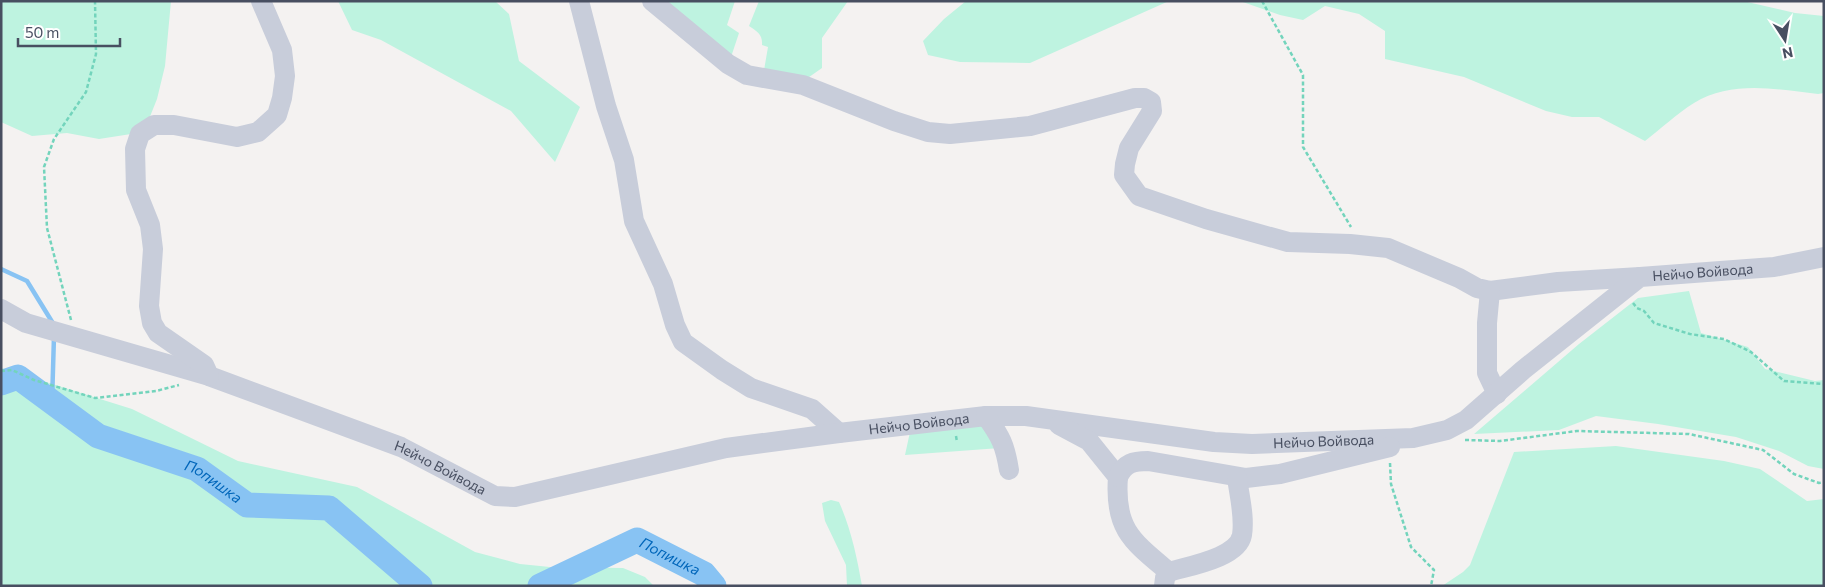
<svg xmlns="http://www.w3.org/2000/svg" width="1825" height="587" font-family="Commissioner,sans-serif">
	<rect width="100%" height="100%" fill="#f4f2f1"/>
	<path fill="#bef3e0" d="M 1,1 L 171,1 L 165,66 L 157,99 L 149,119 L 131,134 L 99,139 L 67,133 L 32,136 L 1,122 Z
		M 338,1 L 495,1 L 509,14 L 519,61 L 580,107 L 555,162 L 511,111 L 381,40 L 352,30 Z
		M 654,1 L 735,1 L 727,25 L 739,33 L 729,63 Z
		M 759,1 L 848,1 L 822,38 L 822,68 L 802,82 L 763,76 L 768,47 L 762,45 C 763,35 757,31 749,26 Z
		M 966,1 L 1169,1 L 1030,63 L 960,62 L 928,55 L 923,41 L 944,19 Z
		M 1240,1 L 1743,1 L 1795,13 L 1824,16 L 1824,93 L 1818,94 C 1777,89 1731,80 1694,103 C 1676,114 1661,129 1645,141 L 1599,117 L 1572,117 L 1546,111 L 1464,77 L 1385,59 L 1385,31 L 1359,14 L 1325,6 L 1303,20 L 1280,15 Z
		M 1689,291 L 1701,333 L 1748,347 L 1765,369 L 1815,381 L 1824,380 L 1824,469 L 1808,466 L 1779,451 L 1736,437 L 1658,424 L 1596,416 L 1559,430 L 1474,434 L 1579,344 L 1638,298 Z
		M 1,368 L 132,409 L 238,461 L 357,487 L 475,552 L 520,564 L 550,567 L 623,568 L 645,577 L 654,586 L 1,586 Z
		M 984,423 L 1000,448 L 905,455 L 910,432 Z
		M 1616,446 L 1724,461 L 1760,469 L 1807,501 L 1824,499 L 1824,586 L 1442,586 L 1463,572 L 1470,565 L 1514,452 Z
		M 831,500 L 839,502 C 851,529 857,557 862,586 L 847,586 L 846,565 L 825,521 L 822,503 Z"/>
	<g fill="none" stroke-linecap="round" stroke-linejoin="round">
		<path stroke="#88c3f3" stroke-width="4.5" d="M 1,269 L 27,281 L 54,325
			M 52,403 L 54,336"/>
		<g stroke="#88c3f3" stroke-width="25">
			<path id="s1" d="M 1,383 L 18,377 L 98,436 L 197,469 L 247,505 L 329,508 L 420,586"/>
			<path id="s2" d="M 540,586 L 637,540 L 704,574 L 714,586"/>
		</g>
		<path stroke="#73d4bc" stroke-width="2.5" stroke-dasharray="4 2.5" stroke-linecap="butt" d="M 1262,1 L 1303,75 L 1303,147 L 1351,227
			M 1633,303 L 1637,308 L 1644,311 L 1654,323 L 1690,334 L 1724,339 L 1751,352 L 1784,381 L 1824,384
			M 71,320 L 47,228 L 44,167 L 54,139 L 86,92 L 96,54 L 95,1
			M 1,371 L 12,370 L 34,380 L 95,398 L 156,391 L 179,385
			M 956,436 L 957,442
			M 1465,440 L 1500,441 L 1577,431 L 1689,434 L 1763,450 L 1794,474 L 1819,483 L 1824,482
			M 1390,463 L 1391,484 L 1411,547 L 1434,570 L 1431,586"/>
		<g stroke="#c8cdda" stroke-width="20">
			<path d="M 579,1 L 606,106 L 624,160 L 634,221 L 663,284 L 675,325 L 683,342 L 722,370 L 751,388 L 812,409 L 839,433"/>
			<path d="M 652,1 L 728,64 L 747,75 L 803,85 L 894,121 L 928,132 L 950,134 L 1030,126 L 1135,98 L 1144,98 L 1151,102 L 1152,111 L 1129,148 L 1125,164 L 1124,175 L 1139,196 L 1206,219 L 1288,242 L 1350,244 L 1388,248 L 1459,278 L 1477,288 L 1490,291 L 1558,282 L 1640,277"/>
			<path d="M 1490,291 L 1487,323 L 1487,373 L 1497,394"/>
			<path id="s3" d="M 1,309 L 26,323 L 209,376 L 401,447 L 495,496 L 515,497 L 726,448 L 839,433 L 986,416 L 1026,416 L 1214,442 L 1252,444 L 1413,438 L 1447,430 L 1466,420 L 1523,370 L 1640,277 L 1774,267 L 1824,257"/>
			<path d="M 209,376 L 204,365 L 158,333 L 152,323 L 149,306 L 153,249 L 150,225 L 136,190 L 135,149 L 140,134 L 154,125 L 174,125 L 237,137 L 258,132 L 277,115 L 282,98 L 285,76 L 282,50 L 261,1"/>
			<path d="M 986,416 C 1001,437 1005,445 1009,470"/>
			<path d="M 1059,425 L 1089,441 L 1118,477 C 1114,529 1132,541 1169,572"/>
			<path d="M 1118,477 C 1125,463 1133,461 1148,461 L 1246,478 L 1280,474 L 1390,447"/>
			<path d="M 1164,586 L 1165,578 L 1169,572 C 1188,566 1238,558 1242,535 C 1245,516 1239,495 1237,477"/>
		</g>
	</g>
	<g text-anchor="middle" stroke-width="4" stroke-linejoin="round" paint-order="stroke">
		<g font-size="14" fill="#484f61" stroke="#fff">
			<text dy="5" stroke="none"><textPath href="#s3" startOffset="1802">Нейчо Войвода</textPath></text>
			<text dy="5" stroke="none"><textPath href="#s3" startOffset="961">Нейчо Войвода</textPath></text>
			<text dy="5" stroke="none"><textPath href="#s3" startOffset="1368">Нейчо Войвода</textPath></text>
			<text dy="5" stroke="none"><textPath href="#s3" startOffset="468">Нейчо Войвода</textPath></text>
		</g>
		<g font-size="15" font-style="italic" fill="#0166ba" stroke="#fff">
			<text dy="5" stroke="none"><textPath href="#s1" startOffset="242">Попишка</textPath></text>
			<text dy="5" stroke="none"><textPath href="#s2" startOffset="144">Попишка</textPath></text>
		</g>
	</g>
	<rect width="1825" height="587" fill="none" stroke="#484f61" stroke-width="5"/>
	<g transform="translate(1785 40) rotate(168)" stroke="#ffffff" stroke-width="4" paint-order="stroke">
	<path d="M0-4L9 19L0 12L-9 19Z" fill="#484f61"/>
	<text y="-8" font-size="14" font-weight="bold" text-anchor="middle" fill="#484f61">N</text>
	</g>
	<path d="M18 38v8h102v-8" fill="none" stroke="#484f61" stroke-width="2.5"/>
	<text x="25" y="38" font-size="15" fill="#484f61" stroke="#ffffff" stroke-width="4" paint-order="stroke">50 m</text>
</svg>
